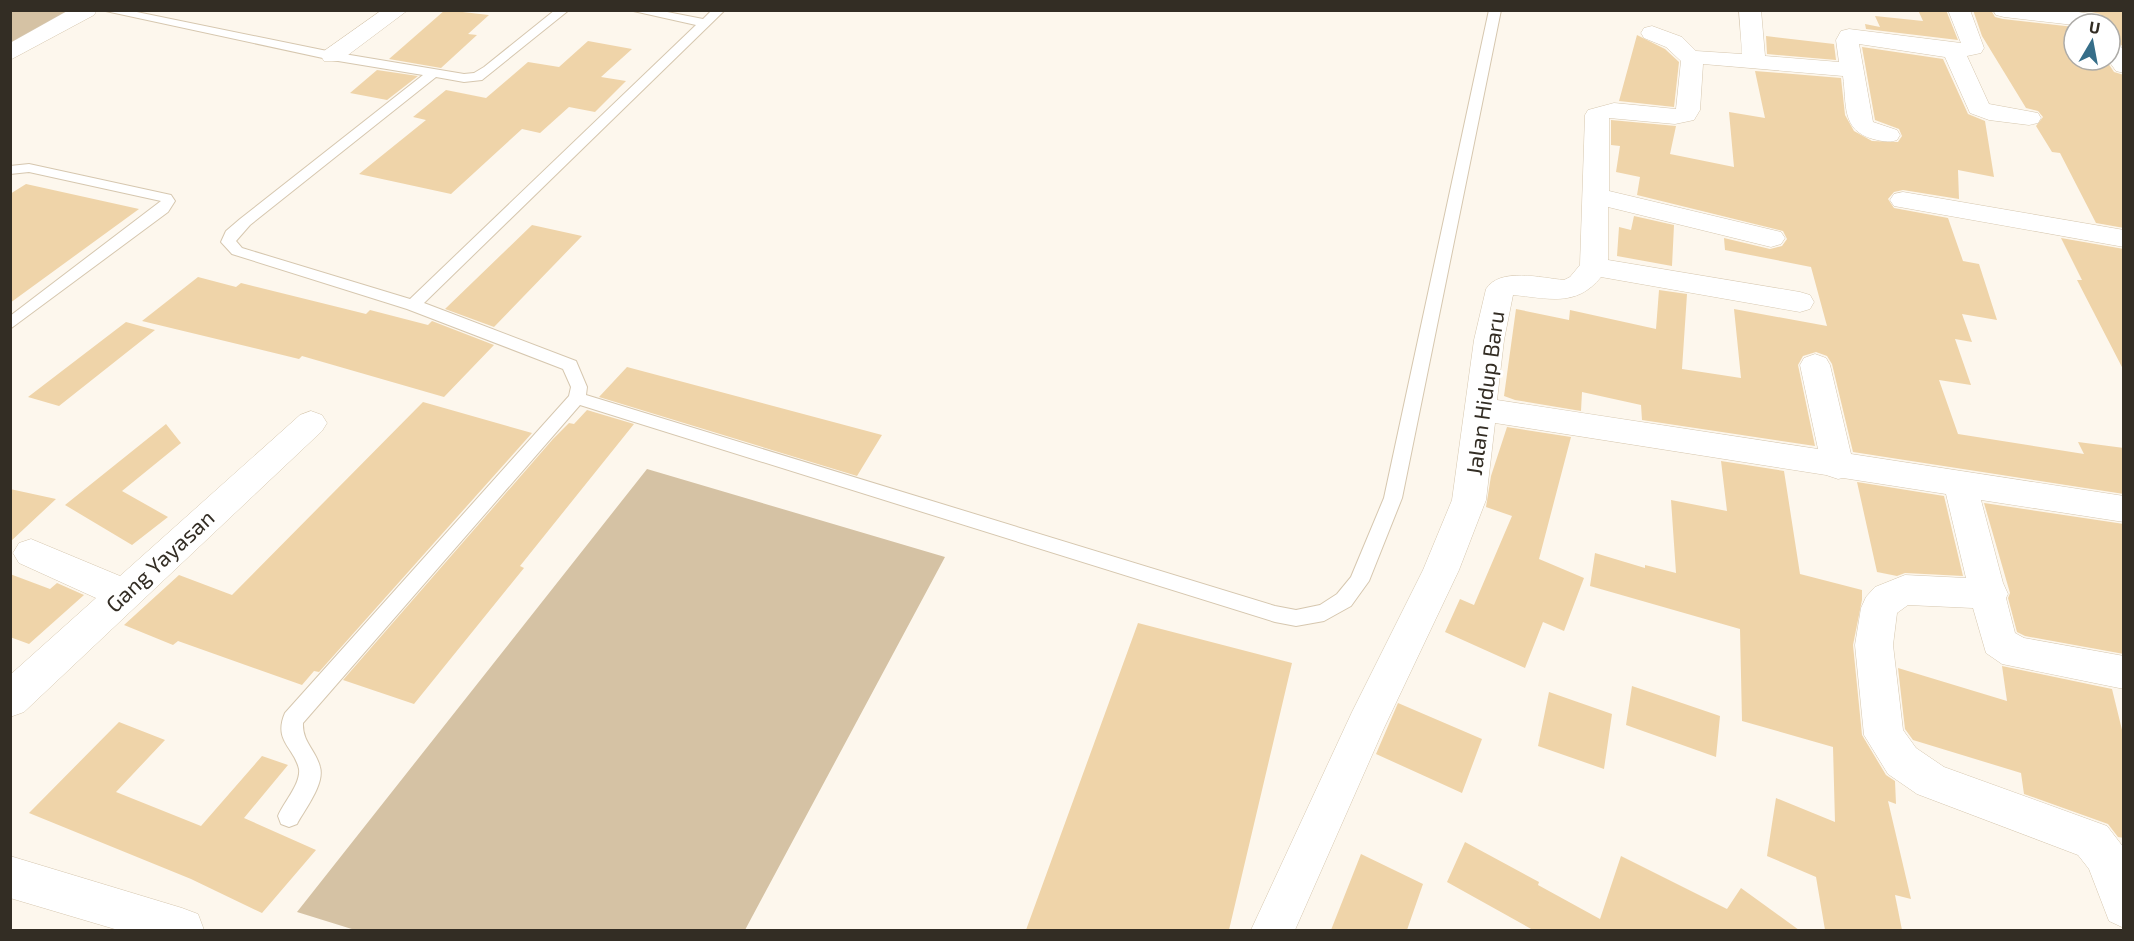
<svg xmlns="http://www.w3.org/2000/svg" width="2134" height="941" font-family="'Exo 2',sans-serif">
	<rect width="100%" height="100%" fill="#fdf7ed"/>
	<path fill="#d5c2a4" d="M 11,11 L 72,11 L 11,43 Z
		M 647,469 L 945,557 L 745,930 L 355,930 L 297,912 Z"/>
	<path fill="#efd4a9" d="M 445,10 L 489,15 L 468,34 L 477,35 L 441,68 L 389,59 Z
		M 1918,10 L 1946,10 L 1958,40 L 1866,29 L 1865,24 L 1880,27 L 1875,16 L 1923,21 Z
		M 1973,10 L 1991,10 L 1995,17 L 2003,19 L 2074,27 L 2074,60 L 2106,60 L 2114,72 L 2124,75 L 2124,228 L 2096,223 L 2060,153 L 2052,152 L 2036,126 L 2043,117 L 2038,111 L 2026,108 L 1982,36 Z
		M 2083,10 L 2124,10 L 2124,47 L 2110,38 L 2110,24 L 2101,24 L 2103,20 L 2100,14 Z
		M 1637,35 L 1665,49 L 1679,62 L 1674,107 L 1619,101 Z
		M 1766,36 L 1834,44 L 1836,60 L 1767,54 Z
		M 588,41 L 632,49 L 601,77 L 626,81 L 595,112 L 569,107 L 540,133 L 522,129 L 451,194 L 359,174 L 426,120 L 413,117 L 446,90 L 486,98 L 528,62 L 559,67 Z
		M 1862,47 L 1943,59 L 1968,114 L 1985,121 L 1994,177 L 1958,170 L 1959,199 L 1903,190 L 1894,192 L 1888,199 L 1894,208 L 1948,218 L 1963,261 L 1979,264 L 1997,320 L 1962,314 L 1972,342 L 1955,339 L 1971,385 L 1939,380 L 1958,434 L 2084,454 L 2078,442 L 2124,448 L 2124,494 L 1853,452 L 1832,364 L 1827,356 L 1816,352 L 1803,356 L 1798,365 L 1815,446 L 1642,420 L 1641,405 L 1582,392 L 1581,411 L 1515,400 L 1504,396 L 1516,309 L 1569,320 L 1570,310 L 1656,329 L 1659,290 L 1687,294 L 1682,369 L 1741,378 L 1734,309 L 1827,326 L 1811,267 L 1725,250 L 1724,238 L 1770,249 L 1782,246 L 1787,239 L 1783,231 L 1637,195 L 1640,177 L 1616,172 L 1620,146 L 1611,145 L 1611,120 L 1676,126 L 1670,154 L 1734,167 L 1729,112 L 1765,118 L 1755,71 L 1841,78 L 1845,115 L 1854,131 L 1872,141 L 1898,142 L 1902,136 L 1899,129 L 1875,120 Z
		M 377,70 L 418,76 L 387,100 L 350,93 Z
		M 26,184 L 139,209 L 10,303 L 10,194 Z
		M 1634,216 L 1674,225 L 1672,266 L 1617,256 L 1619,227 L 1631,230 Z
		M 532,225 L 582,236 L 494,327 L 445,309 Z
		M 2061,238 L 2124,249 L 2124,371 L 2077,280 L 2082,280 Z
		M 198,277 L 236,287 L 241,283 L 366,314 L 370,310 L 428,325 L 432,321 L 494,345 L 444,397 L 302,356 L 299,359 L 142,321 Z
		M 126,322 L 155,330 L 59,406 L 28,397 Z
		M 627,367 L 882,435 L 857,476 L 599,397 Z
		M 423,402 L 532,433 L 319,672 L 314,671 L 302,685 L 178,641 L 173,645 L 124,625 L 179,575 L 232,595 Z
		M 587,410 L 634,424 L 520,566 L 524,568 L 414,704 L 343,680 L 553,439 L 569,423 L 574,424 Z
		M 166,424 L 181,443 L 122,491 L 168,517 L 132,545 L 65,505 Z
		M 1507,427 L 1571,437 L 1539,559 L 1584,578 L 1564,631 L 1543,622 L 1525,668 L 1445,632 L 1460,599 L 1474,605 L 1512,516 L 1486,507 L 1491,476 Z
		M 1721,461 L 1784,471 L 1800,574 L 1862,590 L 1862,600 L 1853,645 L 1862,735 L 1886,775 L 1895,781 L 1896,804 L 1888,801 L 1911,899 L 1895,895 L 1902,930 L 1825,930 L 1816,877 L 1767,856 L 1776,798 L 1835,822 L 1833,747 L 1742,721 L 1740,629 L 1590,586 L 1595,553 L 1645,568 L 1645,565 L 1676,573 L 1671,500 L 1727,511 Z
		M 1857,482 L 1944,496 L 1963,576 L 1905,573 L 1897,576 L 1877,572 Z
		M 10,489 L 56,499 L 10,542 Z
		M 1984,503 L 2124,524 L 2124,654 L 2025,636 L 2017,632 L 2008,598 L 2010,593 Z
		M 10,574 L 50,589 L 57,583 L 84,595 L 29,644 L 10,637 Z
		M 1138,623 L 1292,663 L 1229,930 L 1026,930 Z
		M 2002,666 L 2112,689 L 2124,738 L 2124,838 L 2118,837 L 2108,824 L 2024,794 L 2021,773 L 1913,740 L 1905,729 L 1898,668 L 2007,701 Z
		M 1632,686 L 1720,716 L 1716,757 L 1626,725 Z
		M 1549,692 L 1612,714 L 1604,769 L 1538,746 Z
		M 1398,703 L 1482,739 L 1462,793 L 1376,754 Z
		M 119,722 L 165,740 L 116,792 L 201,826 L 262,756 L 288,765 L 244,818 L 316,850 L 262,913 L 191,879 L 29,813 Z
		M 1465,842 L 1539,882 L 1538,885 L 1600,919 L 1621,856 L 1727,909 L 1741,888 L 1799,930 L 1533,930 L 1447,882 Z
		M 1361,854 L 1423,884 L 1407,930 L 1331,930 Z"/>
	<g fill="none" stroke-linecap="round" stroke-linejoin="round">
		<g stroke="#d6c7af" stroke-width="2">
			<path id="service" d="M 101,10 L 127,10 L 332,52 L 464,74 L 474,73 L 484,67 L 555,10 L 569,10 L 482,80 L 464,82 L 436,77 L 250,225 L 236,241 L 242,248 L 410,299 L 696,25 L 629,10 L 657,10 L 703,19 L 712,10 L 725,10 L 424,303 L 576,361 L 587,387 L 586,395 L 1275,606 L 1296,610 L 1320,605 L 1337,594 L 1351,577 L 1384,498 L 1489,10 L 1501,10 L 1402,498 L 1369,581 L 1351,606 L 1324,621 L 1296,626 L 1275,622 L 580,405 L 303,723 C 302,742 316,750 320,767 C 325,784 305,809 297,824 L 289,827 L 281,824 L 278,816 C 283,803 301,784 299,769 C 294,747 273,741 285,713 L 569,396 L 571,387 L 563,369 L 407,309 L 232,254 L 221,242 L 226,231 L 240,219 L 423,75 L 332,60 Z
				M 29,164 L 171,195 L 175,201 L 168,212 L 10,329 L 10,316 L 161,201 L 29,172 L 10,174 L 10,166 Z"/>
		</g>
		<g stroke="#d6c7af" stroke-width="1">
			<path id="minor" d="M 69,10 L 97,10 L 94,15 L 10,60 L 10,43 Z
				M 382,10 L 408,10 L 340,61 L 324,61 L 321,56 L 324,51 Z
				M 1739,10 L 1761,10 L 1765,56 L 1839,62 L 1836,40 L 1841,31 L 1849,29 L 1961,43 L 1948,10 L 1970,10 L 1984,48 L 1981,53 L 1967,56 L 1989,104 L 2038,113 L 2041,118 L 2038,123 L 2029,125 L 1989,120 L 1970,113 L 1945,57 L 1859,44 L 1873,122 L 1897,130 L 1900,135 L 1897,140 C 1888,143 1882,141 1873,139 C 1841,130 1847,105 1843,76 L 1703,64 L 1700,110 L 1694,120 L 1675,124 L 1609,118 L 1609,191 L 1781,232 L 1785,238 L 1781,244 L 1771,247 L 1608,207 L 1608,260 L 1800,292 L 1810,295 L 1814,302 L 1810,309 L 1800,312 L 1601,277 C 1576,308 1548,298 1513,295 L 1504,340 L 1497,400 L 1818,449 L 1800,365 L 1804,358 L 1815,354 L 1826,358 L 1830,365 L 1851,454 L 2124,496 L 2124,522 L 1981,500 L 2003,583 L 2008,594 L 2006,598 L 2015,633 L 2024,638 L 2124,656 L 2124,689 L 2002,664 L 1986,653 L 1973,608 L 1908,605 L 1897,613 L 1893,645 L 1903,730 L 1916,748 L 1944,767 L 2107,826 L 2124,848 L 2124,928 L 2109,921 L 2089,869 L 2078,855 L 1917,794 L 1888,774 L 1864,735 L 1855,645 L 1861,608 L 1866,597 L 1875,587 L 1905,575 L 1966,578 L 1946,494 L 1843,478 L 1838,479 L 1826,475 L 1495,423 L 1486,500 L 1459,570 L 1384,728 L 1295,930 L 1251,930 L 1352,712 L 1423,570 L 1452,500 L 1474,340 L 1486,289 C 1500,267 1541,278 1564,280 L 1570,277 L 1580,265 L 1585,115 L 1588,110 L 1614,103 L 1676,109 L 1681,61 L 1666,47 L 1644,38 L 1641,33 L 1644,28 L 1652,26 L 1682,37 L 1696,51 L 1742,54 Z
				M 1993,10 L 2065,10 L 2098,15 L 2101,20 L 2098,24 L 2074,25 L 2004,17 L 1996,15 Z
				M 2110,40 C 2127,44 2124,58 2124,73 L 2116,71 L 2108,60 Z
				M 1903,192 L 2124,230 L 2124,247 L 1894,206 L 1890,200 L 1894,194 Z
				M 311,411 L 322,415 L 327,423 L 322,431 L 24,712 L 10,717 L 10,675 L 96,598 L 19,563 L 13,553 L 19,543 L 31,539 L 120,576 L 300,415 Z
				M 10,856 L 182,908 L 198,914 L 204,930 L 118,930 L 10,898 Z"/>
		</g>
		<use href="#service" fill="#fff" fill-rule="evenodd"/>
		<use href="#minor" fill="#fff" fill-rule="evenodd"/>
	</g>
	<g text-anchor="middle" stroke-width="6" stroke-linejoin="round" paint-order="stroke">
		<g font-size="22" fill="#332d24" stroke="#fff">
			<text transform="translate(1485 393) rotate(-82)" y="8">Jalan Hidup Baru</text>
			<text transform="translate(160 561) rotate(-43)" y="8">Gang Yayasan</text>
		</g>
	</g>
	<rect width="2134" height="941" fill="none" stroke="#332d24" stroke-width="24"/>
	<g transform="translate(2092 42) rotate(10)"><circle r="28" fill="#ffffff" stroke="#adaba7" stroke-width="1.5"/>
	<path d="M0-4.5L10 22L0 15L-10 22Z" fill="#366e89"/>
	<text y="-9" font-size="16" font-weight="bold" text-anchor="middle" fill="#332d24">U</text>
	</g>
</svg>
